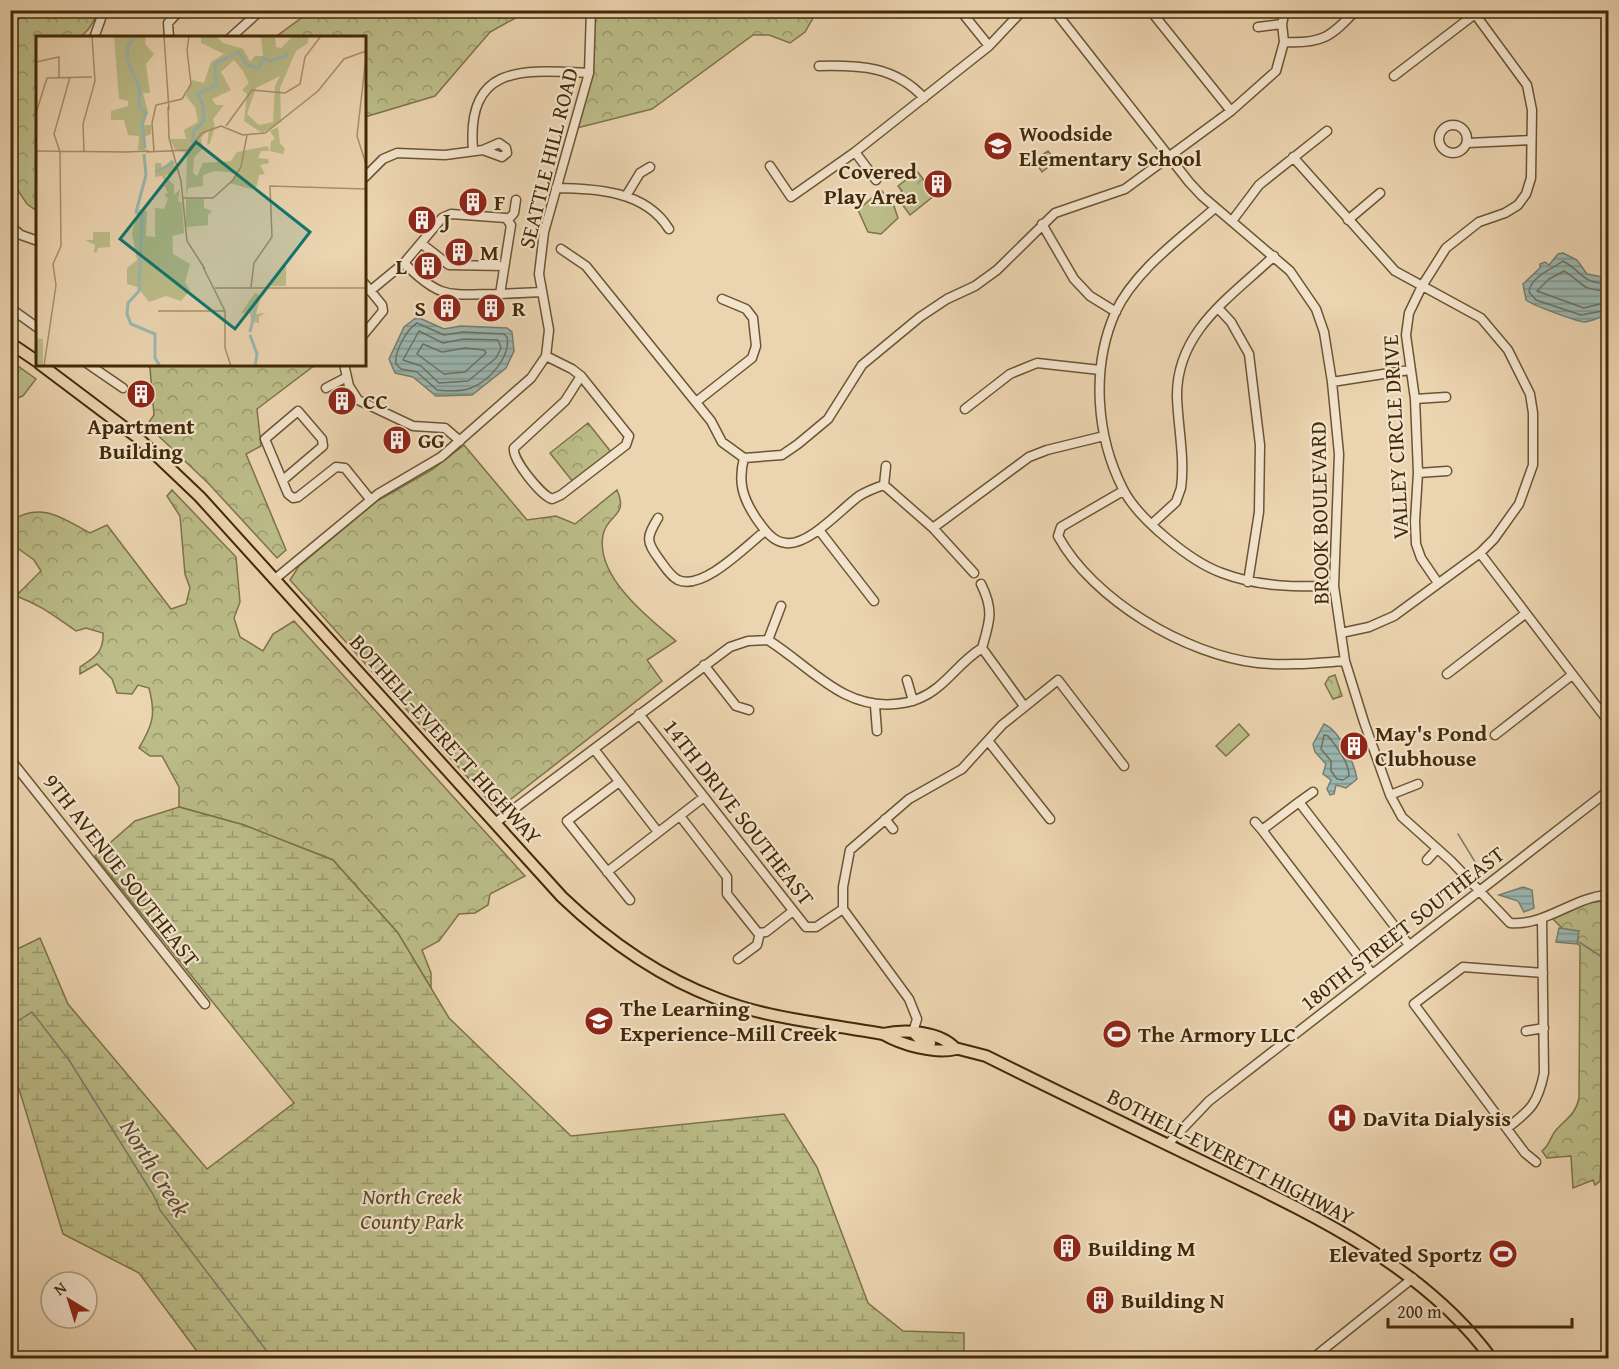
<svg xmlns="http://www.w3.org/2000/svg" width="1619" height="1369" font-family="'Gentium Book Plus',serif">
	<defs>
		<pattern id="forest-crowns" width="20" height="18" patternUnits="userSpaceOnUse" patternTransform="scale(1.5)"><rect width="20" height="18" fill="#bbbc88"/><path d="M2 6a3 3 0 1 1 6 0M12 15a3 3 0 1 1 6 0" fill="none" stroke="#9a996d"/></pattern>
		<pattern id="wetland-marsh" width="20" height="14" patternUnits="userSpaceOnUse" patternTransform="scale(1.5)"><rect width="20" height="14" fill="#bbbc88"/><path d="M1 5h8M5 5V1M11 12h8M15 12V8" fill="none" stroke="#9a996d"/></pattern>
		<pattern id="water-rules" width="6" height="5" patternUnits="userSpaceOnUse" patternTransform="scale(1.5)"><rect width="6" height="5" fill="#9ab7b3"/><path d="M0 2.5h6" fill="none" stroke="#7f9590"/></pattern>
	</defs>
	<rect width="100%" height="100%" fill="#ebd4b0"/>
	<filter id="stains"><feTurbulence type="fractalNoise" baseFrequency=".00333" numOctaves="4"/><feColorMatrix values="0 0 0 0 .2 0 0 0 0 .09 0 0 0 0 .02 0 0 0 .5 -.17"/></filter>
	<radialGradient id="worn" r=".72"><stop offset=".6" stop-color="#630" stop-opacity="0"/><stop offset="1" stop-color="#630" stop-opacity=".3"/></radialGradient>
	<path fill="#bbbc88" stroke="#7e7248" stroke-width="1.5" d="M 881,190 L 894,206 L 898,218 L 881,234 L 868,232 L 858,210 Z
		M 1239,724 L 1249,735 L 1226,756 L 1216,746 Z"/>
	<path fill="url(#forest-crowns)" stroke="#7e7248" stroke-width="1.5" d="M 12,11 L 98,11 C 84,47 72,38 38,38 L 37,211 L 27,204 L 11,180 Z
		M 311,11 L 528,11 L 490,32 L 435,96 L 365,117 L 364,38 L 274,38 Z
		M 591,11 L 817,11 L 805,32 L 790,43 L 769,35 L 753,35 L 652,109 L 573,129 L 589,73 Z
		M 1048,151 L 1056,161 L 1042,172 L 1034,160 Z
		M 917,171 L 935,195 L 910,215 L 896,196 L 902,191 L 898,186 Z
		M 11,361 L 36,379 L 23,396 L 11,401 Z
		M 147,365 L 315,365 L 257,409 L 261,446 L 246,454 L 286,550 L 277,558 L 209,484 L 147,425 L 154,415 L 150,368 Z
		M 588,423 L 611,452 L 573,482 L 550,453 Z
		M 464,445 L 527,520 L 556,516 L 575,524 L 617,490 C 629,517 607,514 603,535 C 595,576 648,618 676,641 L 647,660 L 662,681 L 497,810 L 290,580 L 299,566 L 377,501 L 433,469 Z
		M 172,490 L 236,557 L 240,602 L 234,618 L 240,637 L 263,651 L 273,634 L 294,621 L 525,876 L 490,894 L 488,905 L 475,913 L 459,914 L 439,941 L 422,950 L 431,973 L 431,988 L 397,932 L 333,860 L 244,825 L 179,807 L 179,787 L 162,756 L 150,756 L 139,748 C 153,724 156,715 149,688 L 138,685 L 132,694 L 117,693 L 112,679 L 97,664 L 80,674 L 80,667 C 95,657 104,652 103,633 L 86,628 L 76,631 C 54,616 41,605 16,596 L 41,571 L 34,560 L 16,547 L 11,549 L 11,521 C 41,501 62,518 90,533 L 107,525 L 171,609 L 186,604 L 190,588 L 185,574 L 180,516 L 167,496 Z
		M 1335,675 L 1342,696 L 1333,699 L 1325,684 L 1329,677 Z
		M 1608,901 L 1608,1138 L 1602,1143 L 1600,1181 L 1595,1185 L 1593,1180 L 1573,1188 L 1571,1156 L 1547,1158 L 1542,1151 C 1550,1145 1550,1137 1556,1130 C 1566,1119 1576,1114 1579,1098 L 1580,946 L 1553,919 L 1591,902 Z"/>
	<path fill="url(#wetland-marsh)" stroke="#7e7248" stroke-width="1.5" d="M 179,807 L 244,825 L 333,860 L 398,933 L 449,1018 L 571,1136 L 784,1114 L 817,1167 L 868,1303 L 903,1331 L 964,1333 L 964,1358 L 202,1358 L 139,1273 L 63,1234 L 20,1092 L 11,1073 L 11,952 L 40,938 L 68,1004 L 207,1169 L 294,1103 L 95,856 L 135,821 Z"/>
	<path fill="url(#water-rules)" stroke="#777e6e" stroke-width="1.5" d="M 1563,253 L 1577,260 L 1587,274 L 1608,278 L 1608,315 C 1601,316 1593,321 1585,322 C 1578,322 1532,305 1526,300 L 1523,284 L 1540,268 L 1540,264 L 1545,262 L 1549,265 L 1558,254 Z
		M 417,317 L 444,329 L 461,326 L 507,328 L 512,332 L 514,351 L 506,368 L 472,395 L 436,396 L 413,377 L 395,373 L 389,359 L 404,327 Z
		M 1324,724 C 1340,731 1354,762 1357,779 L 1346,788 L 1336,785 L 1334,794 L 1330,795 L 1327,789 L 1331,780 L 1323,774 L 1326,764 L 1315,752 L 1313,744 Z
		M 1523,887 L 1532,890 L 1534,908 L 1524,912 L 1518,901 L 1499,895 Z
		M 1559,928 L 1579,931 L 1577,944 L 1556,942 Z"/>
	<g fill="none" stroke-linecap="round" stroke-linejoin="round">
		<path stroke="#6e705d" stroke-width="1.5" d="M 1608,284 C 1579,282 1585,273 1563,261 C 1552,269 1530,277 1529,292 L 1536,300 L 1581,315 L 1608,310
			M 1608,291 C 1577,289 1586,284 1564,271 L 1549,279 L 1537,291 L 1584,308 L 1608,302
			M 417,323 L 444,335 L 463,332 L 504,334 L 507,337 C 511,357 489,381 471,388 C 462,392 447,391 437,390 L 417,372 L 401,369 L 396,364 C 394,352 407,329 417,323 Z
			M 419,331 L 443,343 L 464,339 L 498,340 L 501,348 L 496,358 L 468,381 L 439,383 L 421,366 L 403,360 Z
			M 423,344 L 442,352 L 465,348 L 484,350 L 486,353 L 465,372 L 444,374 L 417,354 Z
			M 1324,735 L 1328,736 C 1336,746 1349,762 1349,776 L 1343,780 L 1337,779 L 1331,771 L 1331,761 L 1321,749 Z"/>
		<path stroke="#777e6e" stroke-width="1.5" d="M 1458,834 L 1480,870
			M 1579,942 L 1608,961
			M 10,1026 L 32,1012 L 69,1060 L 154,1196 L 160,1210 L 272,1358"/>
		<g stroke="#6c5431" stroke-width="11">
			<path id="minor" d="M 960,10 L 989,46
				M 1054,10 L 1189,182 L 1202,196 L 1290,271 L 1316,309 L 1324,332 L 1332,382 L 1339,454 L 1334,586 L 1345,661 L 1364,722 L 1390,795 L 1402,817 L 1451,861 L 1510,923 C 1546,926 1573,897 1608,895
				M 1159,10 L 1154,15 L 1231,111
				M 1258,27 L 1282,24
				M 94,38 L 104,10
				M 169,38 L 168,23 L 180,10
				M 230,38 L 261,10
				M 1284,42 L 1282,24 L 1285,10
				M 819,66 C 860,65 895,66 924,98
				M 1394,76 L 1475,14
				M1439 139a14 14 0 1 1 28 0a14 14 0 1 1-28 0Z
				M 1468,143 L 1531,140
				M 473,150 C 466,63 523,70 589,73
				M 855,152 L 876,180
				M 1293,157 L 1395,271 L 1481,318 L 1508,350 L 1530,394 L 1533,413 L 1533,465 L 1519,504 L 1494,539 L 1480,553 L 1394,616 L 1369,627 L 1341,633
				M 770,166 L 791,197 L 855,152 L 989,46 L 1023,10
				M 364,178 L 383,159 L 397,153 L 445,155 L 483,150 L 502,157 L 507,153 L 506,148 L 499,143 L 483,150
				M 556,188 C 596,189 645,190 669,229
				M 626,196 L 640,173 L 650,167
				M 1215,208 C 1181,238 1135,270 1115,313 C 1091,368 1096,436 1123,489 C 1138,519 1191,562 1222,573 C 1259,587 1295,587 1334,586
				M 508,220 L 514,213 L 516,200
				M 1348,220 L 1380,193
				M 1232,221 L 1259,185 L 1327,131
				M 1042,224 L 1074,279 L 1090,296 L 1116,312
				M 10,226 L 21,235 L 38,241
				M 422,244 L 449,265 L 504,266
				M 561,249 L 586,266 L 711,421 L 722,442 L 744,458 C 738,481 742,497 756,518 C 763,528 772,542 786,543 C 809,546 841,509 859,496 C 867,491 875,488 884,485 L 886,466
				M 404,263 C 442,301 449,294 500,294
				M 364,283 L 382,305 L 383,311 L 364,334
				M 370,291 L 404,263 L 442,218 L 451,214 L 506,218 L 511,225 L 500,294 L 542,292
				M 10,308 L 38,328
				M 1218,308 L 1231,322 L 1249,354 L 1260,445 L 1259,512 L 1248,582
				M 546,356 L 572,369 L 581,376 L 629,436 L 626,445 L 561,495 L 552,499 C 541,495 512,460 514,448 L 565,401 L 581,376
				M 88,364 L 123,388
				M 344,364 L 349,386 L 358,400 L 413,426 L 445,428 L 460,441
				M 1332,382 L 1409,370
				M 326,388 L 347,377
				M 1415,399 L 1446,397
				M 696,402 L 752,358 L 756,346 L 753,318 L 746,309 L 722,299
				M 965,409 L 1010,374 L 1037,363 L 1100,370
				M 744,458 L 782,455 L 798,444 L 828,419 L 862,365 L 920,317 L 947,299 L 975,286 L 997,270 L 1055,213 L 1125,189 L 1231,111 L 1276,71 L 1284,42 C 1322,44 1331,37 1356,10
				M 1418,473 L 1447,471
				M 283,480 L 323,446 L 322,439 L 298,411 L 265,439 L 288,494 L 293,498 L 298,497 L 336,467 L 345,468 L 370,499
				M 884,485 L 933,528 L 974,573
				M 1123,491 L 1061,527 L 1058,536 C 1093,600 1186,655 1258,663 C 1287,666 1316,663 1345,661
				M 658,518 C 646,538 646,541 659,559 C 665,567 670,576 678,580 C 703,591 746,546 765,531
				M 1152,524 L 1176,502 L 1181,488 C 1185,458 1178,427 1177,397 C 1176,331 1231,297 1274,256
				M 933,528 L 1029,457 L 1047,450 L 1104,436
				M 819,530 L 874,601
				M 1480,553 L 1608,721
				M 275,579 L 378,494 L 441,457 L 531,378 L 546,356 L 549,330 L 539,274 L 544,232 L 589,73 L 591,10
				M 1438,583 L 1421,558 L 1416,544 L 1415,521 L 1418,473 L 1415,399 L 1406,335 L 1409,313 L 1422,286 L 1446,248 L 1479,222 L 1505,213 L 1518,205 L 1526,194 L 1531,178 L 1532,110 L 1527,85 L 1472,10
				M 981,584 C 994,610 990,621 982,648
				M 768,640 C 811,667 842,709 895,704 C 910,703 926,697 938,687 C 954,674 963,660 982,648
				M 768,640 L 781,606
				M 982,648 L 1024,706
				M 704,665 L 736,706 L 749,710
				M 1447,674 L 1525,614
				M 907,680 L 913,701
				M 875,706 L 877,731
				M 639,714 L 806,927 L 816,927 L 843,909
				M 1495,735 L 1572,675
				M 989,742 L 1050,819
				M 594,749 L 658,832
				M 10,759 L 205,1004
				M 619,782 L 567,821 L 630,900
				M 1390,795 L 1418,784
				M 1299,802 L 1313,792
				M 680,816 L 727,877 L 727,894 L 758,933 L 766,932 L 793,911
				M 885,819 L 893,829
				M 1255,822 L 1262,830
				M 495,823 L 730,647 L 748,641 L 768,640
				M 1427,860 L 1437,849
				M 607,872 L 704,797
				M 843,909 L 843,887 L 850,850 L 909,799 L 962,769 L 1002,725 L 1058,680 L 1124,766
				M 843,909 L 909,999 L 917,1019 L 913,1032
				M 738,959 L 757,945 L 760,933
				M 1372,974 L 1262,830 L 1299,802 L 1409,945
				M 1526,1031 L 1544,1028
				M 1507,1128 C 1531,1110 1538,1103 1544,1073 L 1542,919
				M 1167,1145 L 1209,1101 L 1608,791
				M 1608,1153 L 1608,1156
				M 1536,1162 L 1525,1153 L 1414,1004 L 1463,967 L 1543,973
				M 1313,1358 L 1413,1278"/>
		</g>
		<g stroke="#422907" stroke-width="14">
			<path id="major" d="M 10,343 L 38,362
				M 40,364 L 137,437 L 200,497 L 562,897 C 607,940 659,977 718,999 C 769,1019 829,1024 883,1034 C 902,1045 934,1054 956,1049
				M 913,1032 L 922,1041 L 930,1043
				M 883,1034 C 905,1029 940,1031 956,1049
				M 951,1047 L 986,1056 C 1054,1090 1123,1123 1191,1156 C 1298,1208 1419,1260 1491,1358"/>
		</g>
		<use href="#minor" stroke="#f2e3cc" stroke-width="8"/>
		<use href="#major" stroke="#ebd4b0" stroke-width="10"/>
	</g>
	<defs>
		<g id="school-disc" transform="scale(1.5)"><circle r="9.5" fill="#8f2418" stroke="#f2e3cc"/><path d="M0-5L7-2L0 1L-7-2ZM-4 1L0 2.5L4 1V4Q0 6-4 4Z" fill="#fff"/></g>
		<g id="building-disc" transform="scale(1.5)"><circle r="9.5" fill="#8f2418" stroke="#f2e3cc"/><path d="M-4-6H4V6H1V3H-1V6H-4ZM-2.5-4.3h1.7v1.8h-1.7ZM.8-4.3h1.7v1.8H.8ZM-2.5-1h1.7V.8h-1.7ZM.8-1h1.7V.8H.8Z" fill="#fff"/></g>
		<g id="stadium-disc" transform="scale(1.5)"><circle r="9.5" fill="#8f2418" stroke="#f2e3cc"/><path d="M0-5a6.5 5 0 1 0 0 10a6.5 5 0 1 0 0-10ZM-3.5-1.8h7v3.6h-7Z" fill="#fff"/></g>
		<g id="hospital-disc" transform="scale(1.5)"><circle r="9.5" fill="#8f2418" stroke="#f2e3cc"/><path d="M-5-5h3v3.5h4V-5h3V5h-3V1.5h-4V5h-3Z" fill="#fff"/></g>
	</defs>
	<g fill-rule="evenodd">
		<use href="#school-disc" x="998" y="146"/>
		<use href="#building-disc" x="938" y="184"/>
		<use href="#building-disc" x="473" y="202"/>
		<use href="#building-disc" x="422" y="220"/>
		<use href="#building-disc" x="459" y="252"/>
		<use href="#building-disc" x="428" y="266"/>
		<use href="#building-disc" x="447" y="308"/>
		<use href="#building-disc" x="491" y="308"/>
		<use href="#building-disc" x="141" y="394"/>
		<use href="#building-disc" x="342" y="401"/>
		<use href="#building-disc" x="397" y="440"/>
		<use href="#building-disc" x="1354" y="746"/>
		<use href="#school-disc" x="599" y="1021"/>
		<use href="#stadium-disc" x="1117" y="1034"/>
		<use href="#hospital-disc" x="1342" y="1118"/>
		<use href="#building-disc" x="1067" y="1248"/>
		<use href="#stadium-disc" x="1503" y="1254"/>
		<use href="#building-disc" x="1100" y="1300"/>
	</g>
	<g text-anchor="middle" stroke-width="4.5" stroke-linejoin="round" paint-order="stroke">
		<g font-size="22" font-weight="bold" fill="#422907" stroke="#f2e3cc" text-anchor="start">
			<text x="1019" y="141">Woodside<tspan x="1019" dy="25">Elementary School</tspan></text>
			<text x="917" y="179" text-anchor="end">Covered<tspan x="917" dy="25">Play Area</tspan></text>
			<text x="494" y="210">F</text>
			<text x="443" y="228">J</text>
			<text x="480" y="260">M</text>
			<text x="407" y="274" text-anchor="end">L</text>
			<text x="426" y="316" text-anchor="end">S</text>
			<text x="512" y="316">R</text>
			<text x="363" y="409">CC</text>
			<text x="141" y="434" text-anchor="middle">Apartment<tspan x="141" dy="25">Building</tspan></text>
			<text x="418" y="448">GG</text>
			<text x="1375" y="741">May's Pond<tspan x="1375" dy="25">Clubhouse</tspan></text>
			<text x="620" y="1016">The Learning<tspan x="620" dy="25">Experience-Mill Creek</tspan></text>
			<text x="1138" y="1042">The Armory LLC</text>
			<text x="1363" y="1126">DaVita Dialysis</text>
			<text x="1088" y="1256">Building M</text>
			<text x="1482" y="1262" text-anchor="end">Elevated Sportz</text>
			<text x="1121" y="1308">Building N</text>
		</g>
		<g font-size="22" fill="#422907" stroke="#f2e3cc">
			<text transform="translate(548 158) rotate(-76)" y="8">SEATTLE HILL ROAD</text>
			<text transform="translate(1395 437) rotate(-93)" y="8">VALLEY CIRCLE DRIVE</text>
			<text transform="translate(1319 513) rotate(-91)" y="8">BROOK BOULEVARD</text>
			<text transform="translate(446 739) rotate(48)" y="8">BOTHELL-EVERETT HIGHWAY</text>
			<text transform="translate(739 812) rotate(52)" y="8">14TH DRIVE SOUTHEAST</text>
			<text transform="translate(122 870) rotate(52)" y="8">9TH AVENUE SOUTHEAST</text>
			<text transform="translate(1402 928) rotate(-38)" y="8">180TH STREET SOUTHEAST</text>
			<text transform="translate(1231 1156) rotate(27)" y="8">BOTHELL-EVERETT HIGHWAY</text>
		</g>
		<g font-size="22" font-style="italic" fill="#5a4621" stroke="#f2e3cc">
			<text x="412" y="1204">North Creek<tspan x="412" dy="25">County Park</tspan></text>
		</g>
		<g font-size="24" font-style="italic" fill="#584c32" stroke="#f2e3cc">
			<text transform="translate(155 1168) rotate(58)" y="8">North Creek</text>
		</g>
	</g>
	<g transform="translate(36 36)">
		<rect width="330" height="330" fill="#ebd4b0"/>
		<path d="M 225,0 L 239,0 L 240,11 L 245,12 L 257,0 L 273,0 L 272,7 L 260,15 L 244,52 L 245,86 L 226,97 L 208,85 L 211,58 L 206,54 L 213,47 L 207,35 L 219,20 L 227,20 ZM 244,40 L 239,50 L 237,86 L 223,89 L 211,78 L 220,52 Z" fill="#bbbc88" fill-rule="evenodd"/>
		<path d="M 78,0 L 110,0 L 109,8 L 118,18 L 110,28 L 114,57 L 107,57 L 112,76 L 108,89 L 115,89 L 115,98 L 108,101 L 110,114 L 102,114 L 103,100 L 92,99 L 88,84 L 75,84 L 75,75 L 92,70 L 92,65 L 83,63 ZM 165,0 L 180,0 L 187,7 L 207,13 L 215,27 L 207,35 L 198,24 L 185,36 L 195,54 L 176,63 L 180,69 L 188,69 L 177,83 L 179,91 L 174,107 L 171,109 L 173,93 L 165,102 L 167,112 L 158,122 L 157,137 L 161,140 L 167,127 L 195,125 L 201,116 L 232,110 L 233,115 L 225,115 L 222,122 L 232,123 L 233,127 L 224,129 L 229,138 L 223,139 L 221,150 L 215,153 L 193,147 L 202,137 L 179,135 L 167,139 L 167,150 L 152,152 L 150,161 L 151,118 L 139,113 L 134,103 L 150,103 L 148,94 L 162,86 L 159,71 L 150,60 L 156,44 L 168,47 L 175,26 L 188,18 L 165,7 ZM 136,123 L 141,135 L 129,140 L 138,149 L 138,159 L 144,153 L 142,165 L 146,167 L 148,197 L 136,200 L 136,186 L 128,173 L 132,163 L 128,158 L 132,157 L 128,149 L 131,148 L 126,140 L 119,141 L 119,127 L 125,127 L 126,133 ZM 150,163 L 168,163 L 168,172 L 176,175 L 172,179 L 172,189 L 150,191 ZM 57,196 L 74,196 L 74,211 L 62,212 L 61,216 L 58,217 L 59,209 L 49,204 L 57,204 ZM 250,226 L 250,250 L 235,250 L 234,246 ZM 219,257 L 225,260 L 220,278 L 229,277 L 223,281 L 223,287 L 216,286 L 213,276 L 205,277 Z" fill="#bbbc88"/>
		<path d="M 242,91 L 244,107 L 249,113 L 247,118 L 234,115 L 235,105 L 239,103 L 234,95 ZM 119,172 L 128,173 L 136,186 L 137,218 L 154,228 L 149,246 L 154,254 L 145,265 L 130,260 L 113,266 L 101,251 L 91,248 L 91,232 L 101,224 L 96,197 L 103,173 L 111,175 L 110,200 L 119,201 Z" fill="#bbbc88"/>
		<path d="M 0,302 L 7,303 L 7,330 L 0,330 Z" fill="#bbbc88"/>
		<path fill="none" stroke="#9ab7b3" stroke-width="3" d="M 91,24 L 92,10 L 99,0M 92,26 L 104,54 L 103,71 L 110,77 L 106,86 L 109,112M 156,106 L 158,95 L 168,85 L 167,68 L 161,58 L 180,49 L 179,28 L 203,16 L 211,29 L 222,32 L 227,22 L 234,25 L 250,20 L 251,16M 108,118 L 110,139 L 100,176 L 106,180 L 103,255 L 92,267 L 91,278 L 95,288 L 119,298 L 119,322 L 124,330M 120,136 L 138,126M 214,296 L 220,270M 214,299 L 221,318 L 219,330"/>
		<path fill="none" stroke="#a7906c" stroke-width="1.5" d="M 128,0 L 133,74M 330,21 L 321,100 L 330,128M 0,26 L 23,21 L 23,41M 132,71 L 133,102 L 145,145 L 151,205 L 169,233M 0,77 L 11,42 L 56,41M 190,90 L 216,54 L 249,57 L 264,48 L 269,21 L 285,0M 0,115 L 93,116M 118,115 L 116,87 L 120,69 L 146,63 L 155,48 L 151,14 L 153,0M 48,116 L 47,88 L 59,45 L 56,0M 90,116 L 113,115M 110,116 L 152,114 L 166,97 L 185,90 L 207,99 L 229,97 L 282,55 L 308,23 L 330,15M 147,162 L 177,162 L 197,144 L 205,131 L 211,99M 167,231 L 189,275 L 189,312 L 195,330M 215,251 L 218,227 L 236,201 L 234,150 L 330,153M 179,252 L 330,252M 122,275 L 188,275M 8,330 L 20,249 L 17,228 L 25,210 L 24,116 L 18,98 L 34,41"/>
		<path fill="#0f766e" fill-opacity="0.15" stroke="#0f766e" stroke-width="3" d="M 160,106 L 274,196 L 199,293 L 84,203 Z"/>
		<rect width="330" height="330" fill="none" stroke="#422907" stroke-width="3"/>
	</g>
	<rect width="1619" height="1369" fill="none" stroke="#ebd4b0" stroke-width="36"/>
	<rect x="12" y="12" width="1595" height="1345" fill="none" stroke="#422907" stroke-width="3"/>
	<rect x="18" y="18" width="1583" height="1333" fill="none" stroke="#422907" stroke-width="1.5"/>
	<g transform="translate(69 1300) rotate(322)"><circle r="28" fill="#f2e3cc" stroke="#ac997d" stroke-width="1.5"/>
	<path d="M0-4.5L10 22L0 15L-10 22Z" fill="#8f2418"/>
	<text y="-9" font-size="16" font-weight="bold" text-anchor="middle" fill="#422907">N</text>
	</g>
	<path d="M1388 1318v9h184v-9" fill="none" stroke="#422907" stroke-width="3"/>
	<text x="1397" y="1318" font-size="18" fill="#422907" stroke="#f2e3cc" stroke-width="4.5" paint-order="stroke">200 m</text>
	<rect width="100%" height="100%" filter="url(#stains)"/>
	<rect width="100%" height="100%" fill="url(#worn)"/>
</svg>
